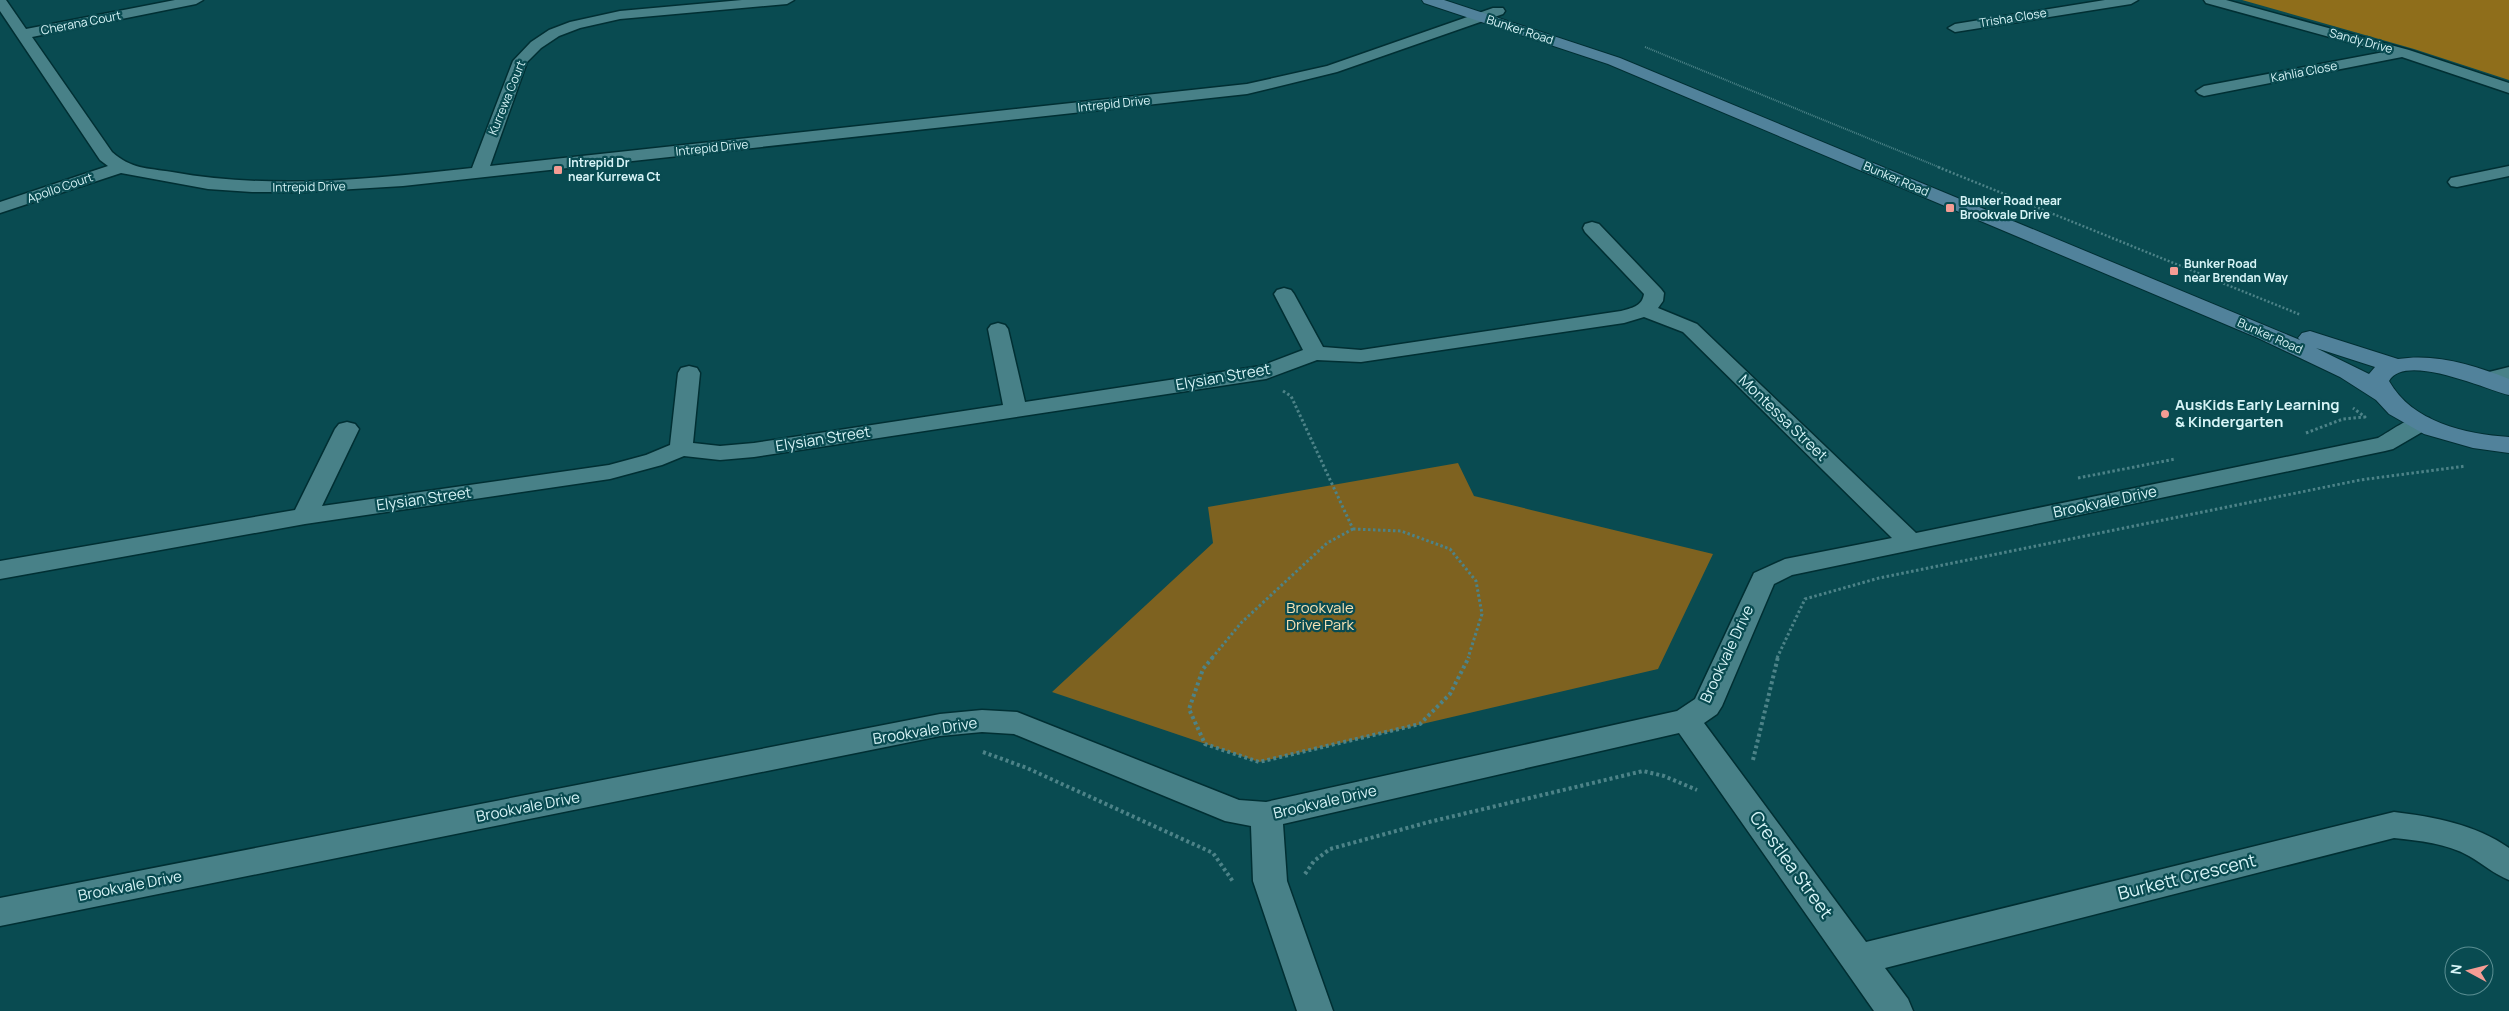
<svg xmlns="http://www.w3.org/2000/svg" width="2509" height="1011" font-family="Manrope,sans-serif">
	<rect width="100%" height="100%" fill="#094b51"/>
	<path fill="#7e6220" d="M 1458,463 L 1474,496 L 1713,554 L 1658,669 L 1259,762 L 1052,692 L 1213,543 L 1208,507 Z"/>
	<path fill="#8f6e1b" d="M 2242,0 L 2509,0 L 2509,80 L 2414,49 Z"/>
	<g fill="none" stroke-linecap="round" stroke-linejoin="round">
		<g stroke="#002f33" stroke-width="3">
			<path id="street" d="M 0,0 L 6,0 L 26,29 L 175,0 L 203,0 L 196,4 L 32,37 L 112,152 C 131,169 147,168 172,172 C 271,190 372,179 472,168 L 513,61 L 531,42 L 549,30 L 570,22 L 620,11 L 742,0 L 794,0 L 787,4 L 620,19 L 580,28 L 559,36 L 541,48 L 527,62 L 490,166 L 1247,84 L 1327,66 L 1493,8 L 1503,8 L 1505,11 L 1503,14 L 1337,72 L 1247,94 L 403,186 L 303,192 L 252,192 L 208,189 L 121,173 L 0,213 L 0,202 L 108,166 L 100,160 L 0,11 Z
				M 2105,0 L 2138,0 L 2131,4 L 1955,32 L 1948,28 L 1955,24 Z
				M 2204,0 L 2226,0 L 2409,50 L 2509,83 L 2509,93 L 2402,57 L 2204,96 L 2199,94 L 2196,91 L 2204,86 L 2384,52 L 2206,3 Z
				M 2509,166 L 2509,176 L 2457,187 L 2451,186 L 2448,182 L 2451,178 Z
				M 1592,222 L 1599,224 L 1661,289 L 1664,293 L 1663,301 L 1658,308 L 1697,324 L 1916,533 L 2378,438 C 2393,430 2411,414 2429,418 L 2433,423 L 2429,428 L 2393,449 L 2385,451 L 1792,575 L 1774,584 L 1722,706 L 1717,714 L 1704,723 L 1866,942 L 2394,812 C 2434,817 2475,824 2509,848 L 2509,880 C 2494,874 2483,864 2469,856 C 2446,843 2420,841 2394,838 L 1885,968 L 1908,999 L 1913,1011 L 1874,1011 L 1679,733 L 1283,824 L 1287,881 L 1333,1011 L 1297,1011 L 1253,881 L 1251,826 L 1225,821 L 1014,734 L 982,732 L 940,736 L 0,926 L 0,898 L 940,714 L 982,710 L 1017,712 L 1239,800 L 1266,802 L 1677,711 L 1695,699 L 1754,573 L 1785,559 L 1892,538 L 1683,332 L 1644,317 L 1624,323 L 1361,362 L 1317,360 L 1266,379 L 754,457 L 720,460 L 684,456 L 662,465 L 610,479 L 305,524 L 0,579 L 0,561 L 295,510 L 335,429 L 339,424 L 347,422 L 355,424 L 359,429 L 322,506 L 609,465 L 646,455 L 670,445 L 678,373 L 681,368 L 689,366 L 697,368 L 700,373 L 693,443 L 720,446 L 754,443 L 1003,405 L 988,329 L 991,325 L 998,323 L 1005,325 L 1008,329 L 1025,402 L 1261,366 L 1303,350 L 1274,294 L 1277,290 L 1284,288 L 1291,290 L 1294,294 L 1323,347 L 1361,350 L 1621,311 C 1631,308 1642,307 1644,294 L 1585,232 L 1583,228 L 1585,224 Z
				M 2509,367 L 2509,381 L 2489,386 L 2481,384 L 2478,379 L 2481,374 Z"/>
		</g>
		<g stroke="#002f33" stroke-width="2">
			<path id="secondary" d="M 1422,0 L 1444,0 L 1620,58 L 2300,340 L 2298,338 L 2302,333 L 2310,331 L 2398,359 C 2435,353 2475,365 2509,379 L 2509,395 C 2487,390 2405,352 2389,381 C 2412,422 2465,434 2509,437 L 2509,453 L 2473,448 L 2424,434 L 2389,414 L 2376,400 L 2340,377 L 2258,338 L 1608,64 L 1424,3 ZM 2316,348 L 2375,367 L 2369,374 Z"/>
		</g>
		<path stroke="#4d8388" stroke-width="2" stroke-dasharray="1 1" stroke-linecap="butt" d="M 1645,47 L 1941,168"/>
		<path stroke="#4d8388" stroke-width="2.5" stroke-dasharray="2 2" stroke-linecap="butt" d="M 1938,167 L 2301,315"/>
		<path stroke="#4d8388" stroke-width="3" stroke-dasharray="2.5 2.5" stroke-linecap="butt" d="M 1283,391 L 1291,396 L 1353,529
			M 2306,433 L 2343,419 L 2365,417 L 2353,408
			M 2078,478 L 2175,459
			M 1353,529 L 1401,531 L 1450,549 L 1476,581 L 1482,614 L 1468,658
			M 1212,658 L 1241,623 L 1327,543 L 1353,529
			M 1777,658 L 1805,599 L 1879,578 L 2360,480 L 2466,466"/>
		<path stroke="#4d8388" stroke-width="4" stroke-dasharray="3 3" stroke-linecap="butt" d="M 1213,657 L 1203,669 L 1189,709 L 1205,744 L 1259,762 L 1420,724 L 1450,694 L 1469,657
			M 983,752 L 1027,768 L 1213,853 L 1234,883
			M 1753,760 L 1778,657
			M 1305,874 L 1314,861 L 1330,849 L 1429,822 L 1643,771 L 1664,776 L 1697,790"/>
		<use href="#street" fill="#488188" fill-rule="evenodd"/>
		<use href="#secondary" fill="#51829b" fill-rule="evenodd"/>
	</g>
	<g fill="#f59c94" stroke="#094b51" stroke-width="2">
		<rect x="553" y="165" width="10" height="10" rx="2.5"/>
		<rect x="1945" y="203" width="10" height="10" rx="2.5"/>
		<rect x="2169" y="266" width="10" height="10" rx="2.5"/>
		<circle cx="2165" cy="414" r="5"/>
	</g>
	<g text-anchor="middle" stroke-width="4.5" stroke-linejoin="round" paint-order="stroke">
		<g font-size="12" fill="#d7f4f7" stroke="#094b51">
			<text transform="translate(2013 18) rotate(-9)" y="4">Trisha Close</text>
			<text transform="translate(81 23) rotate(-11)" y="4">Cherana Court</text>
			<text transform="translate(1520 30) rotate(18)" y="4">Bunker Road</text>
			<text transform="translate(2361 41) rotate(15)" y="4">Sandy Drive</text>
			<text transform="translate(2304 72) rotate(-11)" y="4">Kahlia Close</text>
			<text transform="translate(507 98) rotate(-68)" y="4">Kurrewa Court</text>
			<text transform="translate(1114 104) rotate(-6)" y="4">Intrepid Drive</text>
			<text transform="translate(712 148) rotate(-6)" y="4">Intrepid Drive</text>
			<text transform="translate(1896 179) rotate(23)" y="4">Bunker Road</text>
			<text transform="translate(309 187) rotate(-1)" y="4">Intrepid Drive</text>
			<text transform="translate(60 188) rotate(-19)" y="4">Apollo Court</text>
			<text transform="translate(2270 336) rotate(24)" y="4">Bunker Road</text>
		</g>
		<g font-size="12" font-weight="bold" fill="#d7f4f7" stroke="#094b51" text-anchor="start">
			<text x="568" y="167">Intrepid Dr<tspan x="568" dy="14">near Kurrewa Ct</tspan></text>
			<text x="1960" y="205">Bunker Road near<tspan x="1960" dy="14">Brookvale Drive</tspan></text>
			<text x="2184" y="268">Bunker Road<tspan x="2184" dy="14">near Brendan Way</tspan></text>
		</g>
		<g font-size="15" fill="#d7f4f7" stroke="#094b51">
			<text transform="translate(1223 377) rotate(-10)" y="5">Elysian Street</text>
			<text transform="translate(1783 418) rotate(44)" y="5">Montessa Street</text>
			<text transform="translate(823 439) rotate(-9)" y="5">Elysian Street</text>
			<text transform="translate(424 499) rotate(-8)" y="5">Elysian Street</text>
			<text transform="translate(2105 502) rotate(-12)" y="5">Brookvale Drive</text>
			<text transform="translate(1727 654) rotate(-65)" y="5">Brookvale Drive</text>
			<text transform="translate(925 731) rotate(-9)" y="5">Brookvale Drive</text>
			<text transform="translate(1325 802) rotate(-13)" y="5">Brookvale Drive</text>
			<text transform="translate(528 807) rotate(-11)" y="5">Brookvale Drive</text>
			<text transform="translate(130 886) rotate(-11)" y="5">Brookvale Drive</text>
		</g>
		<g font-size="15" font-weight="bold" fill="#d7f4f7" stroke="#094b51" text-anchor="start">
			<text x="2175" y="410">AusKids Early Learning<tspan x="2175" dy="17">&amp; Kindergarten</tspan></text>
		</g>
		<g font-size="15" fill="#f7e1b3" stroke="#094b51">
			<text x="1320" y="613">Brookvale<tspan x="1320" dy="17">Drive Park</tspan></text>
		</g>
		<g font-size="18" fill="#d7f4f7" stroke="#094b51">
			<text transform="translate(1791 865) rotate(54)" y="6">Crestlea Street</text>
			<text transform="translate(2187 877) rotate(-14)" y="6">Burkett Crescent</text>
		</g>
	</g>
	<g transform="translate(2469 971) rotate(277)"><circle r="24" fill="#094b51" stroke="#5b8f93"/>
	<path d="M0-4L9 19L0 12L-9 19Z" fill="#f59c94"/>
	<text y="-8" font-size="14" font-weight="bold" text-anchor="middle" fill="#d7f4f7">N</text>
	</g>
</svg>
